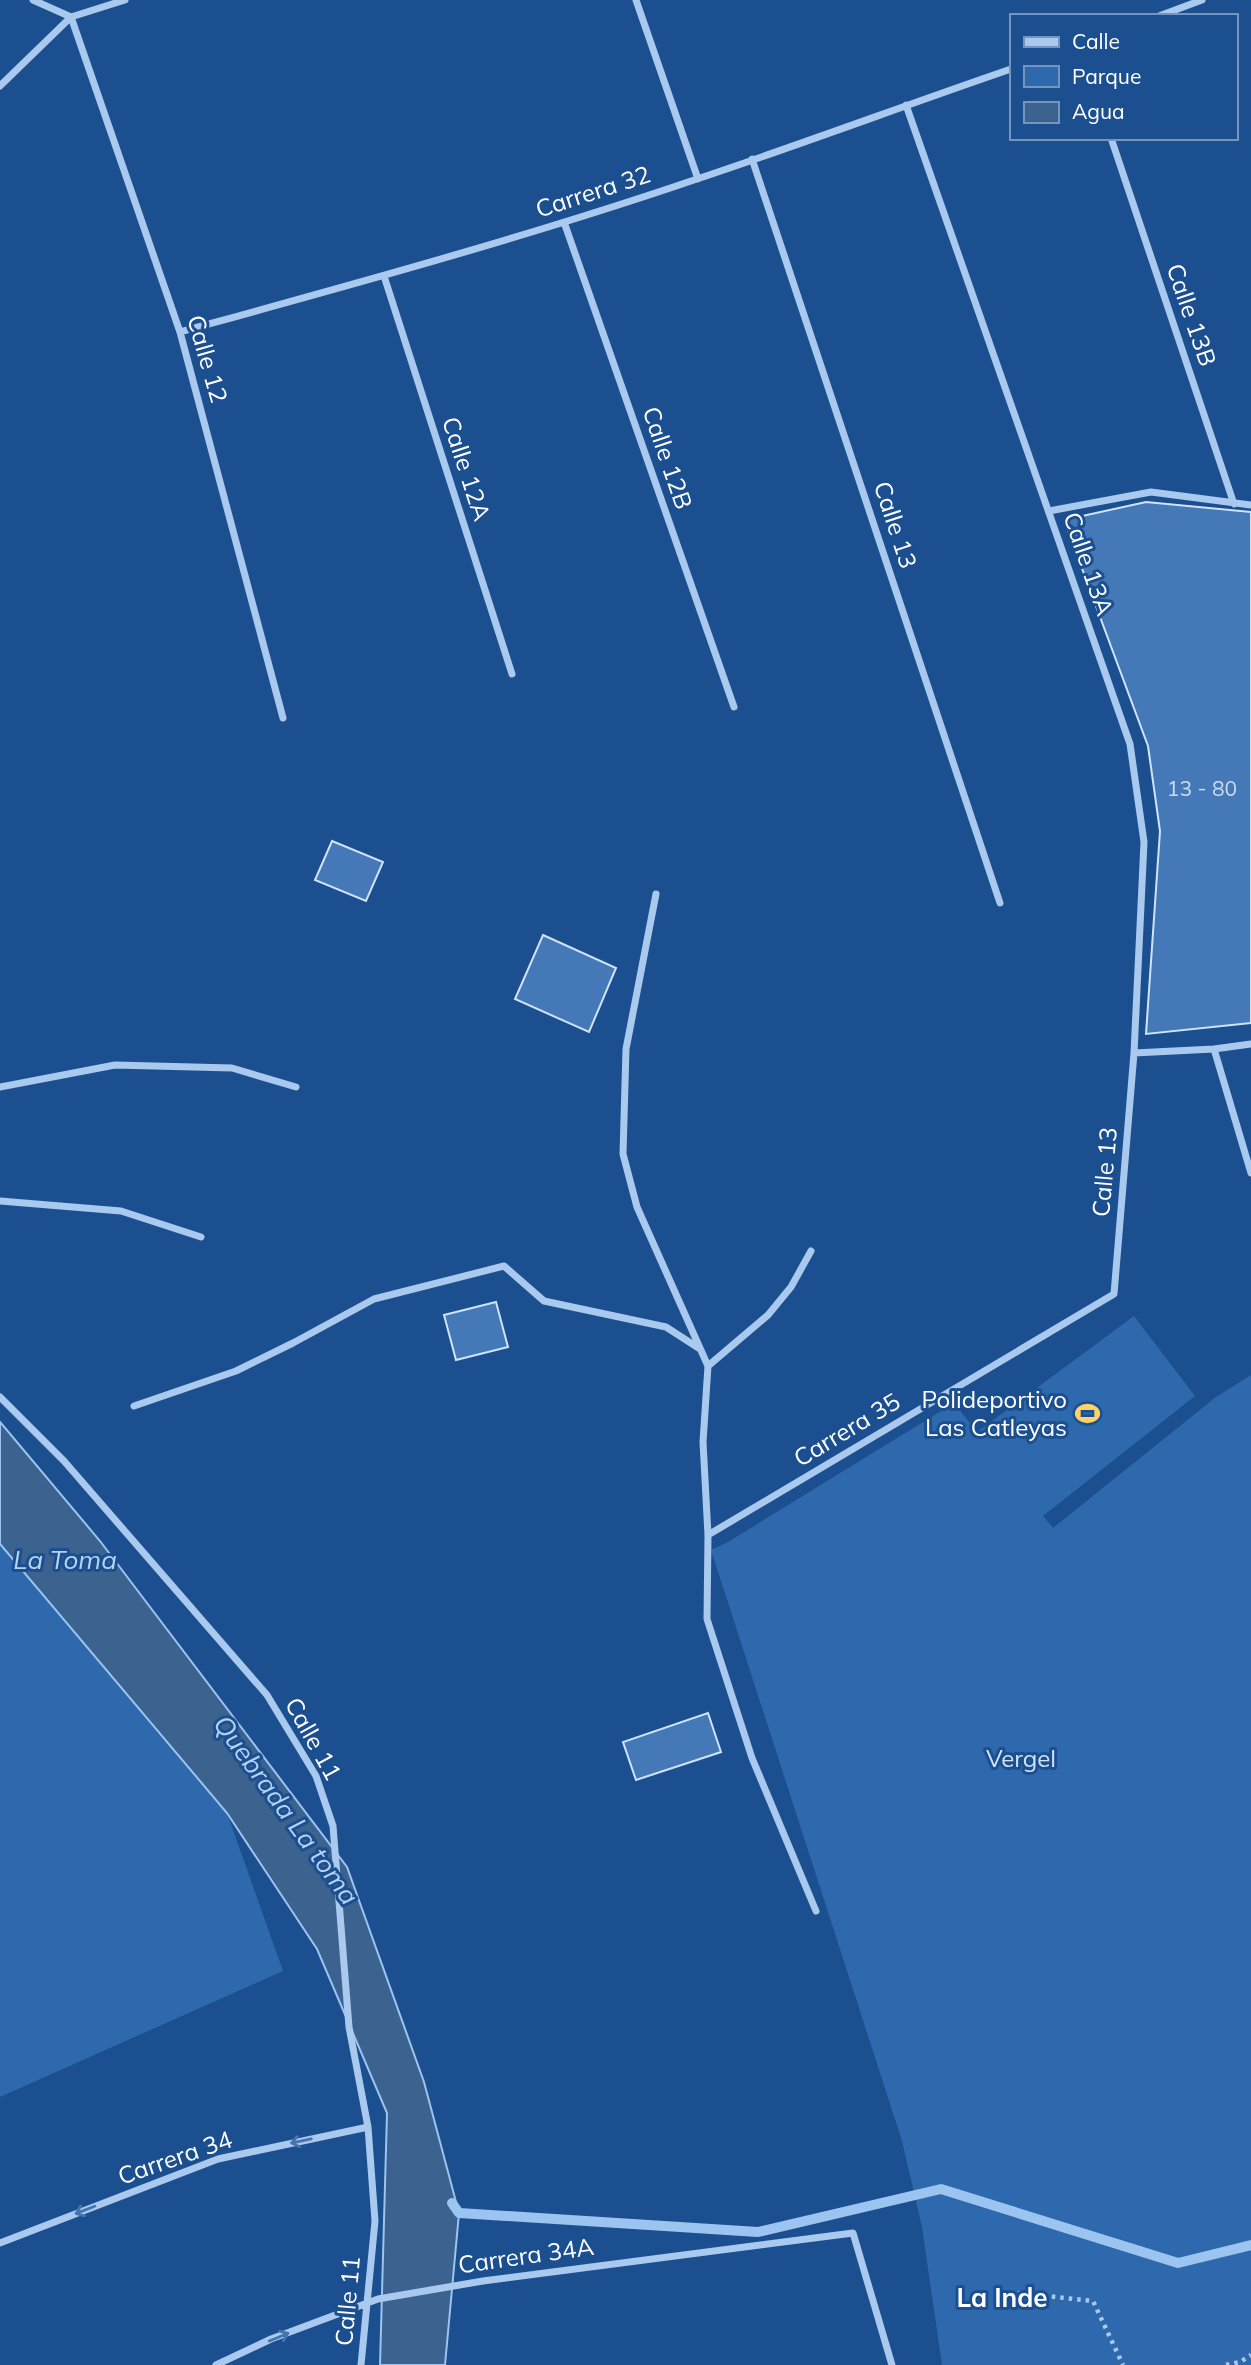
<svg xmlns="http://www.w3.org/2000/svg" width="1251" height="2365" font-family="Mulish,sans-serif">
<rect width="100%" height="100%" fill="#1b4f8f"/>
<!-- green -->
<path fill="#2e69ad" d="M 1134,1316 L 1195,1396 L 1043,1516 L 1053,1528 L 1216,1397 L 1251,1375 L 1251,2365 L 942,2365 L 922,2227 L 902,2141 L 711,1550 L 728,1542 L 954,1403 L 977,1432 Z
M 0,1544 L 227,1813 L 283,1971 L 0,2097 Z"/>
<!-- water -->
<path fill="#3c6290" stroke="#9cc4f0" stroke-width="2" d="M 0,1422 L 100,1541 L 347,1867 L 424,2082 L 459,2213 L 445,2365 L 380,2365 L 387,2113 L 317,1949 L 227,1813 L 0,1544 Z"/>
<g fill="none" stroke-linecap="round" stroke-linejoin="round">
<!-- stream -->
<path stroke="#9cc4f0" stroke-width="10" d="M 452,2203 L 459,2213 L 758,2232 L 941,2189 L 1178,2263 L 1251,2245"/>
</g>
<!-- building -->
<path fill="#4478b7" stroke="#cfe3fa" stroke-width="2" d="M 1146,502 L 1251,512 L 1251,1023 L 1146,1034 L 1160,831 L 1148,746 L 1064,520 Z
M 332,841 L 383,862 L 366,901 L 315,880 Z
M 543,935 L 616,968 L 589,1032 L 515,999 Z
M 496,1302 L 508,1347 L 456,1360 L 444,1315 Z
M 708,1713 L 721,1752 L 636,1780 L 623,1742 Z"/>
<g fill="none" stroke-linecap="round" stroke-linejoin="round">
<!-- path -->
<path stroke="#a9c9ee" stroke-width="4.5" stroke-dasharray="3.5 5" stroke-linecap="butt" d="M 1018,2293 L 1093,2301 L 1123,2365
M 1226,2365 L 1240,2362 L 1251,2355"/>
<!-- street -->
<path stroke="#a9c9ee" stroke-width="7" d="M 33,0 L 71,17 L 180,332 L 283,718
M 636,0 L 698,179
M 1159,16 L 1202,0
M 0,86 L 71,17 L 125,0
M 1111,138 L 1234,504
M 752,159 L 1000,903
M 564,222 L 734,707
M 384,276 L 512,674
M 180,332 C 354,284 527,237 697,179 C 802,144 906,105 1011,69
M 1049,511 L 1151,492 L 1251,505
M 656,894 L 626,1049 L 623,1154 L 637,1207 L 708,1366 L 703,1442 L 708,1535 L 707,1619 L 752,1758 L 816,1911
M 1214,1049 L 1251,1173
M 1134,1053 L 1214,1049 L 1251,1044
M 0,1087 L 115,1065 L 232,1068 L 296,1087
M 0,1201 L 121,1211 L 201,1237
M 708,1366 L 768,1315 L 791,1287 L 811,1251
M 0,1397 L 64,1461 L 267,1695 L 316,1776 L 333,1826 L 349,2027 L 368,2127 L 375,2221 L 361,2365
M 134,1406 L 236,1371 L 293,1343 L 374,1299 L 504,1266 L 544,1301 L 666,1327 L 700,1349
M 708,1535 L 1114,1294 L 1134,1053 L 1144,842 L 1130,744 L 906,105
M 0,2243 L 218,2159 L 368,2127
M 216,2365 L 271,2339 L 378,2299 L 483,2281 L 853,2233 L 892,2365"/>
</g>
<!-- one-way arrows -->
<defs><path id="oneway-shaft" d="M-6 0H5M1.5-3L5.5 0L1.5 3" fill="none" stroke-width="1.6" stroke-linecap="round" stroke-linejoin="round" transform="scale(1.75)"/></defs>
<g stroke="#4674ac">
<use href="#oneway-shaft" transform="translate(301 2141) rotate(168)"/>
<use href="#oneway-shaft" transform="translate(85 2210) rotate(159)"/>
<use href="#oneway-shaft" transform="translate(279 2337) rotate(-22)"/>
</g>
<!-- icons -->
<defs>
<symbol id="stadium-bare" viewBox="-9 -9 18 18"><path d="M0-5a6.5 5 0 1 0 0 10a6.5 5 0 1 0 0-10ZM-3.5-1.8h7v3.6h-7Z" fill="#ffd166" stroke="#1b4f8f" stroke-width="2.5" paint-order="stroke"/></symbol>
</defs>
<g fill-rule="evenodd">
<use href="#stadium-bare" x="1070" y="1396" width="35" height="35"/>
</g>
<g text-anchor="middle" stroke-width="6" stroke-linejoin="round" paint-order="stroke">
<!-- number labels -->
<g font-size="21" fill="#d0dded">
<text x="1202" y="796">13 - 80</text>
</g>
<!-- street labels -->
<g font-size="24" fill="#fff" stroke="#1b4f8f">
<text transform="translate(593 192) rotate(-18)" y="8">Carrera 32</text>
<text transform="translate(1191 315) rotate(71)" y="8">Calle 13B</text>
<text transform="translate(207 359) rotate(74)" y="8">Calle 12</text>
<text transform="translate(667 458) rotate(71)" y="8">Calle 12B</text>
<text transform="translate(466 469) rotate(72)" y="8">Calle 12A</text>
<text transform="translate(895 525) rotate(72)" y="8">Calle 13</text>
<text transform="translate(1088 564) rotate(71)" y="8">Calle 13A</text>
<text transform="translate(1105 1172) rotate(-85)" y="8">Calle 13</text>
<text transform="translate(847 1430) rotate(-31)" y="8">Carrera 35</text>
<text transform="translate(313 1739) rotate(61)" y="8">Calle 11</text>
<text transform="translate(175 2158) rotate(-19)" y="8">Carrera 34</text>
<text transform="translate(526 2256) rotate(-8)" y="8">Carrera 34A</text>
<text transform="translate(348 2301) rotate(-85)" y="8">Calle 11</text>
</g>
<!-- poi labels -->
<g font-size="24" fill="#fff" stroke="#1b4f8f" text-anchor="end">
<text x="1067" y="1408">Polideportivo<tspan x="1067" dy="28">Las Catleyas</tspan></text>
</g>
<!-- park labels -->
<g font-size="24" fill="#cfe3fa" stroke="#1b4f8f">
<text x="1021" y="1767">Vergel</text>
</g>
<!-- water labels -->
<g font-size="26" font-style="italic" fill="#b5d3f5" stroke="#1b4f8f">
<text x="65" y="1569">La Toma</text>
<text transform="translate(286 1810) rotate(54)" y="9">Quebrada La toma</text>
</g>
<!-- neighbourhood labels -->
<g font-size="26" font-weight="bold" fill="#fff" stroke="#1b4f8f">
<text x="1002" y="2307">La Inde</text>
</g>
</g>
<!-- legend -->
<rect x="1010" y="14" width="228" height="126" fill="#1b4f8f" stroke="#7695bc" stroke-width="2"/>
<rect x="1024" y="37" width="35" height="10" fill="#a9c9ee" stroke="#7695bc" stroke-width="2"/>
<text x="1072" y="49" font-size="21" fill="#ffffff">Calle</text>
<rect x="1024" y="66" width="35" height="21" fill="#2e69ad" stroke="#7695bc" stroke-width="2"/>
<text x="1072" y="84" font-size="21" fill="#ffffff">Parque</text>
<rect x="1024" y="102" width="35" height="21" fill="#3c6290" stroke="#7695bc" stroke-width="2"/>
<text x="1072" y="119" font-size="21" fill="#ffffff">Agua</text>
</svg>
